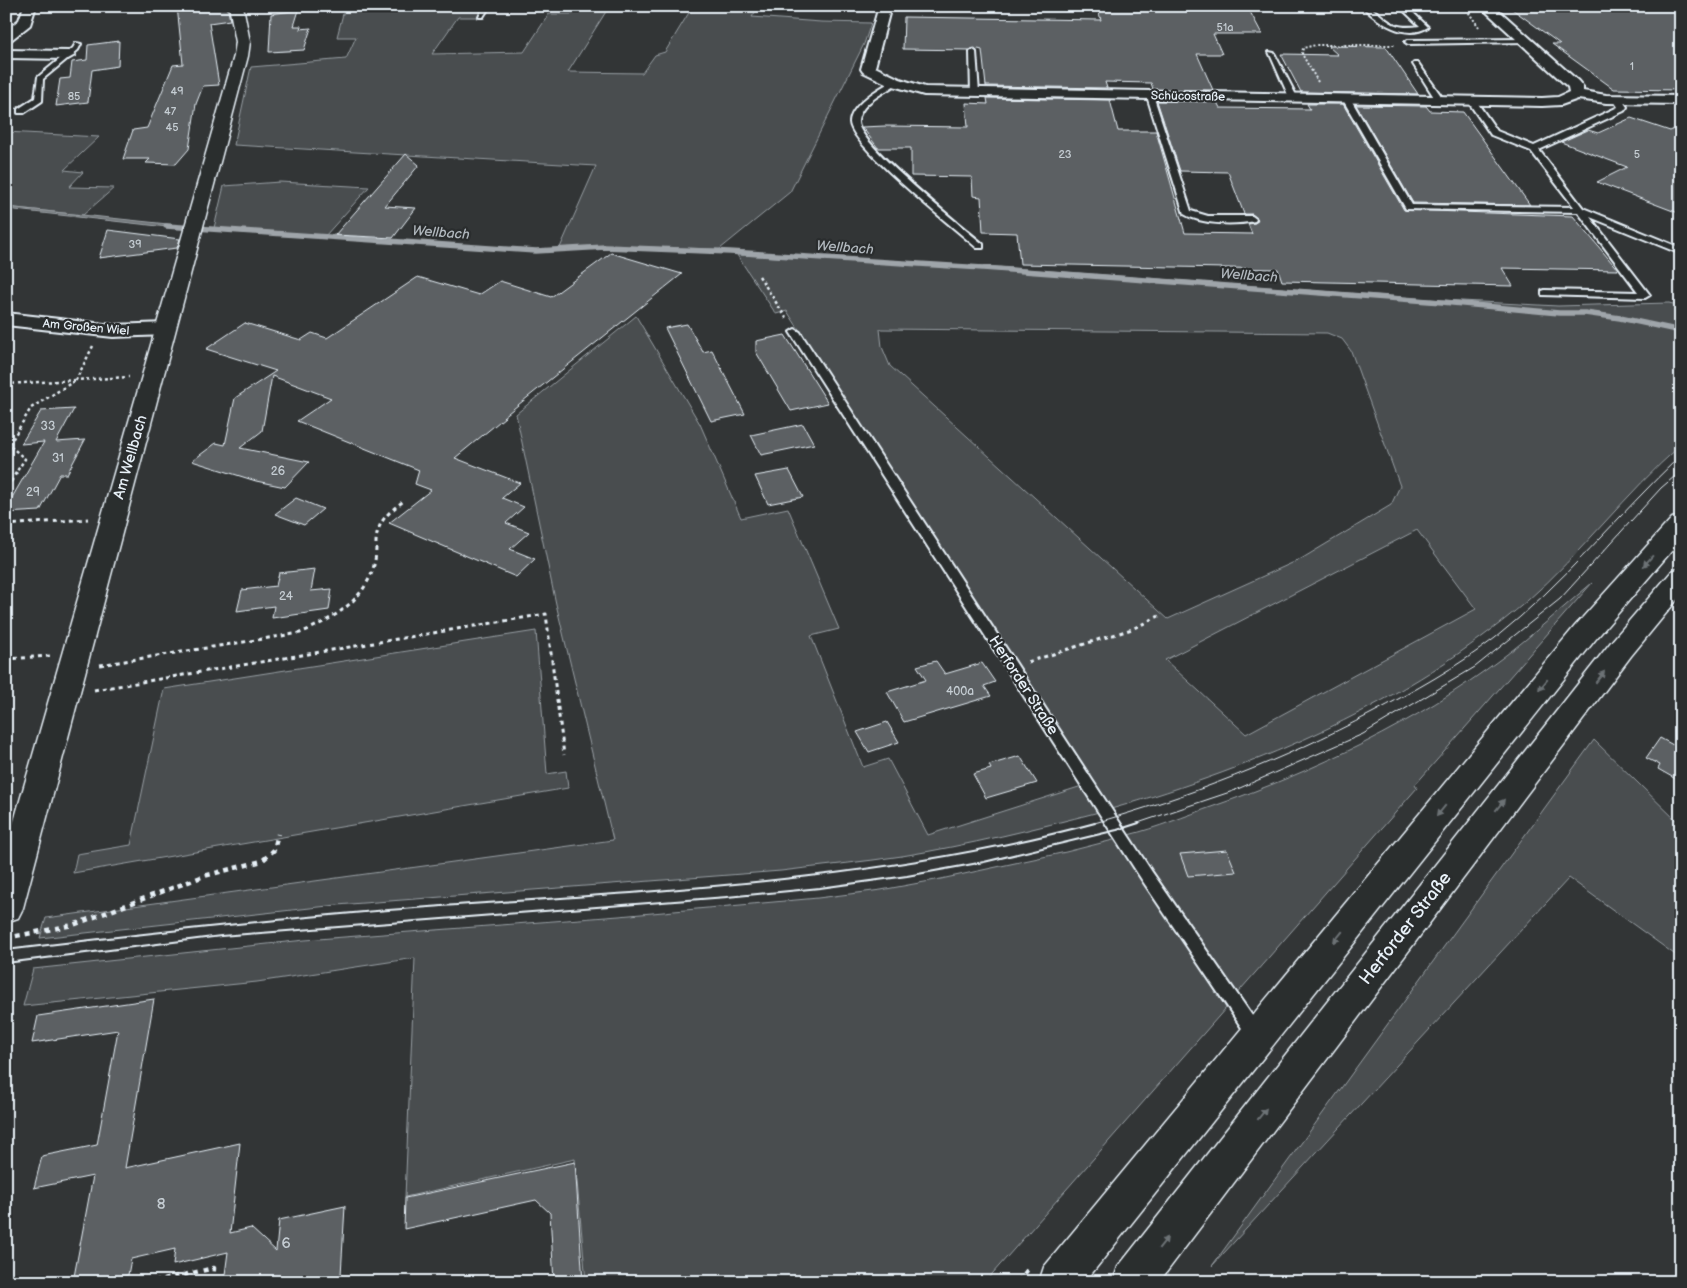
<svg xmlns="http://www.w3.org/2000/svg" width="1687" height="1288" font-family="'Balsamiq Sans',sans-serif">
<rect width="100%" height="100%" fill="#323536"/>
<filter id="ink" filterUnits="userSpaceOnUse"><feTurbulence type="fractalNoise" baseFrequency=".02" numOctaves="2"/><feDisplacementMap in="SourceGraphic" scale="10" xChannelSelector="R" yChannelSelector="G"/><feConvolveMatrix kernelMatrix="1 2 1 2 8 2 1 2 1" color-interpolation-filters="sRGB"/></filter>
<g filter="url(#ink)">
<!-- green -->
<path fill="#494d4f" stroke="#989fa4" fill-rule="evenodd" d="M 345,6 L 484,6 L 478,17 L 458,17 L 432,54 L 524,52 L 549,14 L 573,14 L 576,6 L 682,8 L 607,10 L 568,72 L 642,73 L 655,55 L 665,52 L 693,6 L 759,6 L 752,17 L 821,22 L 871,23 L 864,44 L 790,192 L 720,249 L 606,246 L 559,250 L 596,166 L 234,145 L 251,67 L 346,59 L 356,37 L 337,37 Z
M 6,132 L 99,137 L 64,170 L 83,172 L 69,187 L 114,188 L 83,215 L 6,207 Z
M 280,182 L 369,187 L 325,236 L 214,228 L 224,186 Z
M 737,255 L 983,266 L 1442,300 L 1558,306 L 1669,303 L 1681,306 L 1681,445 C 1626,493 1582,553 1527,601 C 1408,703 1260,766 1111,809 L 787,311 L 776,314 ZM 880,329 L 1327,333 L 1342,339 L 1351,351 L 1400,486 L 1391,505 L 1301,559 L 1168,619 L 890,366 L 882,347 ZM 1417,530 L 1476,609 L 1246,734 L 1165,660 Z
M 636,316 L 700,424 L 741,518 L 788,508 L 839,629 L 811,636 L 863,767 L 888,759 L 928,835 L 1082,786 L 1099,812 C 1034,829 969,845 902,856 C 862,862 821,866 781,871 L 337,905 L 40,938 L 46,918 L 613,840 L 556,604 L 516,414 Z
M 1592,583 L 1415,785 L 1417,788 L 1234,997 L 1128,835 C 1157,828 1185,816 1214,806 C 1315,771 1416,723 1502,658 C 1533,635 1562,608 1592,583 Z
M 536,631 L 547,774 L 566,771 L 568,788 L 73,873 L 77,854 L 131,845 L 164,689 Z
M 1594,740 L 1681,825 L 1681,959 L 1569,878 L 1212,1266 Z
M 1117,839 L 1226,1008 L 985,1282 L 586,1282 L 575,1159 L 405,1197 L 415,958 L 257,982 L 23,1006 L 33,969 L 305,940 L 619,916 L 818,898 L 881,890 L 941,879 L 1066,852 Z"/>
<!-- water -->
<path fill="#6e7376" stroke="#9fa5aa" d="M 6,207 L 177,225 L 176,228 L 6,209 Z"/>
<g fill="none" stroke-linecap="round" stroke-linejoin="round">
<!-- stream -->
<path stroke="#9fa5aa" stroke-width="5.5" d="M 166,226 L 536,251 L 605,247 L 730,252 L 983,268 L 1442,302 L 1559,313 L 1585,313 L 1620,318 L 1681,331"/>
</g>
<!-- building -->
<path fill="#5c6063" stroke="#e8f1f8" d="M 177,6 L 227,6 L 230,20 L 209,23 L 219,85 L 203,86 L 196,104 L 189,149 L 176,164 L 146,163 L 150,159 L 123,159 L 133,130 L 147,128 L 173,65 L 183,64 Z
M 1097,6 L 1199,9 L 1198,6 L 1247,6 L 1262,34 L 1213,34 L 1222,54 L 1197,54 L 1213,90 L 1153,89 L 1151,83 L 1105,82 L 1107,88 L 986,86 L 982,50 L 974,48 L 970,50 L 903,49 L 904,17 L 1101,20 Z
M 1508,6 L 1681,6 L 1681,90 L 1614,89 L 1552,44 L 1560,44 Z
M 299,10 L 294,26 L 301,26 L 300,29 L 311,28 L 304,50 L 269,52 L 271,14 Z
M 119,41 L 118,66 L 92,70 L 88,102 L 56,106 L 60,79 L 70,78 L 72,62 L 87,60 L 88,45 Z
M 1328,46 L 1386,47 L 1418,94 L 1301,92 L 1281,54 L 1338,55 Z
M 987,98 L 1110,100 L 1118,131 L 1156,131 L 1185,233 L 1252,234 L 1248,224 L 1255,223 L 1258,219 L 1252,214 L 1244,214 L 1228,172 L 1180,171 L 1157,101 L 1217,102 L 1220,108 L 1310,109 L 1307,104 L 1343,104 L 1404,210 L 1573,216 L 1618,270 L 1502,268 L 1513,286 L 1282,281 L 1278,269 L 1020,264 L 1017,233 L 983,232 L 981,197 L 973,196 L 972,177 L 911,176 L 911,148 L 878,148 L 862,127 L 885,126 L 968,127 L 966,103 L 988,104 Z
M 1356,105 L 1426,106 L 1430,111 L 1463,112 L 1530,205 L 1413,203 Z
M 1631,118 L 1670,131 L 1681,126 L 1681,214 L 1597,182 L 1627,167 L 1561,142 L 1588,130 L 1598,133 Z
M 406,154 L 419,165 L 385,206 L 416,208 L 393,238 L 335,235 Z
M 108,230 L 180,239 L 177,248 L 99,258 Z
M 611,253 L 682,274 L 503,417 L 505,417 L 455,458 L 520,483 L 502,498 L 524,507 L 506,523 L 529,532 L 510,549 L 535,559 L 516,577 L 389,523 L 431,490 L 415,484 L 419,470 L 297,421 L 331,398 L 272,376 L 262,431 L 240,448 L 309,462 L 285,487 L 256,481 L 192,461 L 216,443 L 225,445 L 235,398 L 276,371 L 206,349 L 245,323 L 301,340 L 312,333 L 327,338 L 418,277 L 479,295 L 500,281 L 551,297 Z
M 687,324 L 703,352 L 712,350 L 745,414 L 711,421 L 665,328 Z
M 785,335 L 828,403 L 791,411 L 756,352 L 756,341 Z
M 74,409 L 56,442 L 85,440 L 67,474 L 60,474 L 40,511 L 6,513 L 6,508 L 44,442 L 21,444 L 41,411 Z
M 803,424 L 814,444 L 761,455 L 751,435 Z
M 789,470 L 803,497 L 768,504 L 755,476 Z
M 296,498 L 323,509 L 304,525 L 275,514 Z
M 315,569 L 311,591 L 332,589 L 329,610 L 272,618 L 274,606 L 237,611 L 242,590 L 276,586 L 279,573 Z
M 936,661 L 945,674 L 982,663 L 995,682 L 984,686 L 991,696 L 904,722 L 887,692 L 926,680 L 917,666 Z
M 887,722 L 899,742 L 869,752 L 857,732 Z
M 1681,733 L 1681,782 L 1658,769 L 1660,765 L 1646,758 L 1660,738 L 1673,745 Z
M 1020,756 L 1037,783 L 986,798 L 973,774 L 991,769 L 989,765 Z
M 1227,850 L 1236,872 L 1188,876 L 1180,854 Z
M 154,999 L 125,1168 L 240,1143 L 230,1233 L 251,1228 L 276,1251 L 279,1220 L 345,1206 L 341,1275 L 312,1282 L 224,1282 L 228,1252 L 173,1265 L 175,1249 L 131,1259 L 128,1275 L 100,1282 L 73,1282 L 93,1176 L 34,1188 L 42,1156 L 97,1145 L 118,1030 L 32,1043 L 38,1016 Z
M 575,1162 L 583,1282 L 554,1282 L 550,1213 L 536,1200 L 404,1229 L 405,1198 Z"/>
<g fill="none" stroke-linecap="round" stroke-linejoin="round">
<defs>
<path id="lane" d="M 484,6 L 490,6 L 483,17 L 479,17 Z
M 687,6 L 693,6 L 689,10 L 686,8 Z
M 1362,6 C 1376,6 1383,21 1396,25 C 1403,28 1412,27 1420,26 L 1399,6 L 1406,6 L 1428,27 C 1405,41 1378,22 1362,6 Z
M 1525,39 L 1527,40 L 1527,42 L 1408,44 L 1405,42 L 1408,40 Z
M 76,43 L 81,44 L 78,50 L 43,79 L 42,101 L 24,113 L 18,113 L 18,109 L 35,98 L 38,77 L 73,48 Z
M 973,50 L 976,52 L 979,93 L 975,95 L 971,93 L 970,52 Z
M 1269,52 L 1274,53 L 1297,97 L 1296,99 L 1289,97 Z
M 1414,63 L 1418,63 L 1444,100 L 1443,102 L 1437,102 L 1413,64 Z
M 893,81 L 899,82 C 886,93 861,101 858,121 C 855,142 963,227 983,244 L 983,248 L 977,248 C 956,229 849,145 850,122 C 851,105 879,88 893,81 Z
M 1146,93 L 1153,95 L 1191,211 L 1208,216 L 1252,216 L 1256,219 L 1255,221 C 1235,225 1202,225 1184,214 Z
M 1343,96 L 1350,98 L 1412,205 L 1574,207 L 1531,151 L 1491,135 L 1467,100 L 1474,98 L 1497,131 L 1534,146 L 1618,107 L 1613,99 L 1620,97 L 1627,107 L 1624,111 L 1539,150 L 1583,208 L 1681,248 L 1681,254 L 1590,217 L 1650,295 L 1645,298 L 1542,295 L 1542,291 L 1545,290 L 1638,292 L 1578,212 L 1406,209 L 1342,98 Z
M 795,329 L 800,332 L 1152,872 L 1262,1030 L 1264,1035 L 1262,1040 L 1256,1043 L 1250,1040 L 1142,880 L 790,332 Z"/>
<path id="street" d="M 24,6 L 36,6 L 30,25 L 11,40 L 6,41 L 6,30 L 19,20 Z
M 879,6 L 891,6 L 875,67 L 900,79 L 925,87 L 1542,98 L 1558,97 L 1569,92 L 1568,87 L 1480,6 L 1494,6 L 1578,81 L 1583,87 L 1583,91 L 1606,95 L 1681,96 L 1681,104 L 1606,103 L 1578,99 L 1561,105 L 1542,106 L 924,95 L 890,85 L 863,72 L 861,69 Z
M 6,50 L 68,51 L 75,55 L 68,59 L 6,58 Z
M 6,313 L 113,325 L 166,323 L 173,325 L 175,329 L 173,333 L 166,335 L 113,337 L 6,325 Z"/>
<path id="secondary" d="M 229,6 L 243,6 L 250,42 L 248,56 L 23,908 L 18,918 L 6,922 L 6,849 L 234,56 L 236,42 Z"/>
<path id="primary" d="M 1681,516 L 1681,540 L 1595,640 L 1085,1282 L 1039,1282 L 1044,1267 L 1575,626 L 1672,518 Z
M 1681,568 L 1681,595 L 1631,656 L 1159,1282 L 1113,1282 L 1118,1267 L 1611,642 L 1672,571 Z"/>
</defs>
<!-- lane casing -->
<use href="#lane" stroke="#e8f1f8" stroke-width="4"/>
<!-- street casing -->
<use href="#street" stroke="#e8f1f8" stroke-width="4"/>
<!-- secondary casing -->
<use href="#secondary" stroke="#e8f1f8" stroke-width="3"/>
<!-- primary casing -->
<use href="#primary" stroke="#e8f1f8" stroke-width="3"/>
<!-- path-far3 -->
<path stroke="#e8f1f8" stroke-width="2" stroke-dasharray="2 2" stroke-linecap="butt" d="M 1464,6 L 1479,27
M 1318,82 L 1302,54 L 1303,48 L 1316,45 L 1395,45"/>
<!-- path-far2 -->
<path stroke="#e8f1f8" stroke-width="2.5" stroke-dasharray="3 3" stroke-linecap="butt" d="M 759,276 L 788,321
M 93,346 L 76,380 L 129,377
M 6,384 L 76,380 L 31,408 L 9,445 L 25,459 L 17,471"/>
<!-- path-far1 -->
<path stroke="#e8f1f8" stroke-width="3" stroke-dasharray="4 4" stroke-linecap="butt" d="M 6,489 L 18,470
M 6,525 L 88,519
M 6,659 L 50,656
M 1028,662 L 1132,629 L 1159,616
M 100,665 L 300,633 C 331,620 365,601 374,565 C 376,558 376,550 376,542 C 377,521 389,512 405,500
M 94,690 L 546,614 L 564,755"/>
<!-- path -->
<path stroke="#e8f1f8" stroke-width="4.5" stroke-dasharray="5 5" stroke-linecap="butt" d="M 6,938 L 73,925 L 204,876 L 262,861 L 274,850 L 278,834
M 154,1282 L 214,1268 L 213,1282
M 1018,1282 L 1029,1268"/>
<!-- lane -->
<use href="#lane" fill="#2a2d2e" fill-rule="evenodd"/>
<!-- street -->
<use href="#street" fill="#2a2d2e" fill-rule="evenodd"/>
<!-- secondary -->
<use href="#secondary" fill="#2a2d2e" fill-rule="evenodd"/>
<!-- primary -->
<use href="#primary" fill="#2a2d2e" fill-rule="evenodd"/>
<!-- tram-far1 -->
<path stroke="#e8f1f8" stroke-width="1" d="M 1091,824 C 1188,797 1283,760 1372,713 C 1414,691 1457,667 1495,638 C 1563,584 1618,515 1681,455
M 1135,824 L 1233,791 L 1363,734 L 1475,667 L 1560,599 L 1661,488 L 1681,471"/>
<!-- tram -->
<path stroke="#e8f1f8" stroke-width="2" d="M 6,950 C 147,933 287,917 429,907 C 653,891 878,882 1095,823
M 6,963 L 221,936 L 727,897 L 820,888 L 907,876 L 984,862 L 1117,830 L 1139,823"/>
</g>
<!-- one-way arrows -->
<defs><path id="oneway-solid" d="M-6-.8H1V-3.2L6.5 0L1 3.2V.8H-6Z" transform="scale(1.25)"/></defs>
<g fill="#6c7275">
<use href="#oneway-solid" transform="translate(1648 561) rotate(131)"/>
<use href="#oneway-solid" transform="translate(1600 677) rotate(-52)"/>
<use href="#oneway-solid" transform="translate(1543 685) rotate(129)"/>
<use href="#oneway-solid" transform="translate(1500 805) rotate(-52)"/>
<use href="#oneway-solid" transform="translate(1441 811) rotate(129)"/>
<use href="#oneway-solid" transform="translate(1338 937) rotate(129)"/>
<use href="#oneway-solid" transform="translate(1262 1114) rotate(-52)"/>
<use href="#oneway-solid" transform="translate(1163 1243) rotate(-52)"/>
</g>
</g>
<g text-anchor="middle" stroke-width="4.5" stroke-linejoin="round" paint-order="stroke">
<!-- far-number labels -->
<g font-size="11" fill="#c5cdd3">
<text x="1225" y="31">51a</text>
<text x="1632" y="70">1</text>
<text x="177" y="95">49</text>
<text x="74" y="100">85</text>
<text x="170" y="115">47</text>
<text x="172" y="131">45</text>
<text x="1065" y="158">23</text>
<text x="1637" y="158">5</text>
<text x="135" y="248">39</text>
</g>
<!-- far-street labels -->
<g font-size="12" fill="#e8f1f8" stroke="#2a2d2e">
<text transform="translate(1188 96) rotate(1)" y="4">Schücostraße</text>
<text transform="translate(86 327) rotate(5)" y="4">Am Großen Wiel</text>
</g>
<!-- number labels -->
<g font-size="12" fill="#c5cdd3">
<text x="48" y="430">33</text>
<text x="58" y="462">31</text>
<text x="278" y="475">26</text>
<text x="33" y="496">29</text>
<text x="286" y="600">24</text>
<text x="960" y="695">400a</text>
</g>
<!-- far-water labels -->
<g font-size="14" font-style="italic" fill="#b1b8be" stroke="#2a2d2e">
<text transform="translate(441 232) rotate(4)" y="5">Wellbach</text>
<text transform="translate(845 247) rotate(4)" y="5">Wellbach</text>
<text transform="translate(1249 275) rotate(4)" y="5">Wellbach</text>
</g>
<!-- street labels -->
<g font-size="15" fill="#e8f1f8" stroke="#2a2d2e">
<text transform="translate(130 457) rotate(-74)" y="5">Am Wellbach</text>
<text transform="translate(1024 685) rotate(57)" y="5">Herforder Straße</text>
</g>
<!-- near-number labels -->
<g font-size="15" fill="#c5cdd3">
<text x="161" y="1209">8</text>
<text x="286" y="1248">6</text>
</g>
<!-- near-street labels -->
<g font-size="18" fill="#e8f1f8" stroke="#2a2d2e">
<text transform="translate(1405 928) rotate(-52)" y="6">Herforder Straße</text>
</g>
</g>
<!-- margin -->
<rect width="1687" height="1288" fill="none" stroke="#2a2d2e" stroke-width="25"/>
<rect x="12" y="12" width="1662" height="1263" fill="none" stroke="#e8f1f8" stroke-width="2" filter="url(#ink)"/>
</svg>
